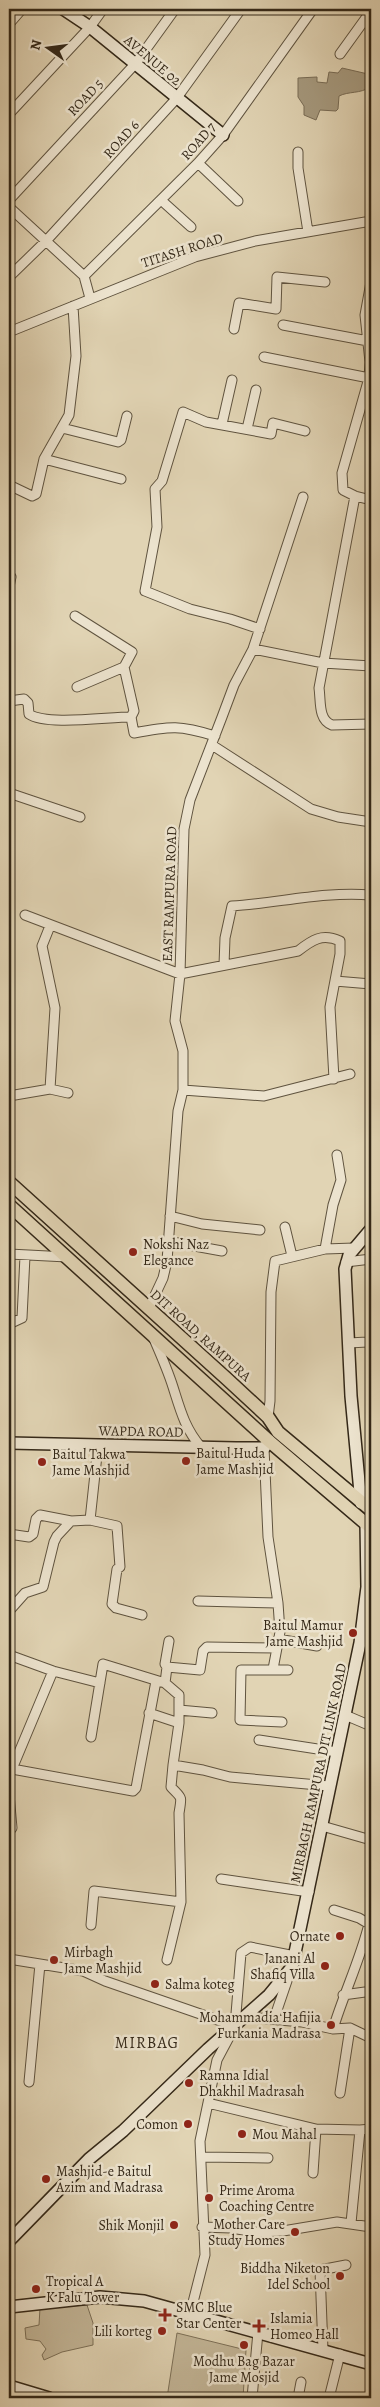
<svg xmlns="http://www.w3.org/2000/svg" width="380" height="2407" font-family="Alegreya,serif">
<rect width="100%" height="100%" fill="#e1d4b4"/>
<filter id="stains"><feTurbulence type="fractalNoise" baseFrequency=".004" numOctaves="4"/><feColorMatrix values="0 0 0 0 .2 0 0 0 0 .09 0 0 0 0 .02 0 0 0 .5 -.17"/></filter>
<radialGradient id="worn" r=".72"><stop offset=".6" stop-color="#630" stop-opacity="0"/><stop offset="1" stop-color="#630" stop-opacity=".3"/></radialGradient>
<!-- green -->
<path fill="#c4b799" stroke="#7c7058" d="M 87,2305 L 93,2323 L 93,2345 L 62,2352 L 44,2360 L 42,2355 L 46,2349 L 40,2341 L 26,2339 L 25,2328 L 39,2325 L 40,2308 Z
M 177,2333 L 246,2350 L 243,2398 L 167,2398 Z"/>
<!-- water -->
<path fill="#a69a7f" stroke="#786c56" d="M 342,68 L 368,74 L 371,76 L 370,87 C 360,94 349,91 339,96 L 338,109 L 336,111 L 320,110 L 316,120 L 304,115 L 304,106 L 298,97 L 298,78 L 317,77 L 317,82 L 327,83 L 329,72 L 338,73 Z"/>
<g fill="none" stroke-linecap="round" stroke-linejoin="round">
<defs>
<path id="street" d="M 9,24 L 22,9
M 340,54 L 371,11
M 9,114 L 90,27 L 103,9
M 298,152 L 298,168 L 308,232
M 198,163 L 238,201
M 9,200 L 136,63 L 175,9
M 161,200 L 191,227
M 9,207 L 84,276
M 84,276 L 198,163 L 223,135 L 313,9
M 84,276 L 90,298
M 9,277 L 46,241 L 176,99 L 241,9
M 371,282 L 365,315 L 370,362 L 369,378 L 342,473 L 343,490 L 355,496 L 371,500
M 283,325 L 368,341
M 234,329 L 239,303 L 276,309 L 277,277 L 325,282
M 9,332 L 195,257 L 255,241 L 371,221
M 264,357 L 369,378
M 222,424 L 232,380
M 62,428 L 118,442 L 121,440 L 127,416
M 247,429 L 256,390
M 44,459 L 121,479
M 9,485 L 32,496 L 36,494 L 44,459 L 69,415 L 76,356 L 73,306
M 355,496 L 319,688 C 321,701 318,720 332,725 L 371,724
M 9,576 L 11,577 L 9,587
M 75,616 L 132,652 L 124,667 L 77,687
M 260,629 L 230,619 L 190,609 L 145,591 L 157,527 L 155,489 L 162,481 L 183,412 L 206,422 L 271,434 L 273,423 L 305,431
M 253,649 L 323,663 L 371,666
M 124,667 L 134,711 L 131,717 L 134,733 C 171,726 180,725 215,736
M 9,701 L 24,699 L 28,703 L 29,714 C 46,726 107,717 131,717
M 212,745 L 311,809 L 338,817 L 371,822
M 9,793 L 80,817
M 25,915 L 180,974 L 298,951 C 312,940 322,933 340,941 L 340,954 L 330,1007 L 334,1079
M 50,926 L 42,946 L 55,1008 L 50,1089 L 68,1093
M 224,965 L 225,938 L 232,906 C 279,903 324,891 371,895
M 335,981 L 371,984
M 183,1090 L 264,1096 L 350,1074
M 9,1096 L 50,1089
M 170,1216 L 202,1224 L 260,1230
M 285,1227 L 292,1256
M 167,1241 L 222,1251
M 325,1249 L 333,1205 L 341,1180 L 337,1155
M 9,1254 L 67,1257
M 346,1262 L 371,1259
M 149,1308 L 163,1278 L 167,1261 L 178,1111 L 183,1090 L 183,1051 L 175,1021 L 180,974 L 184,829 L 190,800 L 222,717 L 234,685 L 253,649 L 303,497
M 9,1324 L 22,1318 L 25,1256
M 154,1339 C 161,1355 168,1371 173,1387 C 180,1409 185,1429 201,1447
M 349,1343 L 367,1342 L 371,1340
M 268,1417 L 270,1401 L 271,1292 L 275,1261 L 325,1249 L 354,1248
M 264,1448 L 268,1537 L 278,1603 L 280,1632 L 273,1669
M 90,1520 L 117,1526 L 120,1567 L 117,1569 L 112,1604 L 116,1608 L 142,1615
M 9,1534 L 29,1537 L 33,1534 L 36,1519 L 40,1515 L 71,1521
M 198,1601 L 278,1603
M 9,1611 L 25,1593 L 43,1587 L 54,1542 L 57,1536 L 71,1521 L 90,1520 L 98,1446
M 278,1639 L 317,1646
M 9,1655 L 53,1671 L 100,1683
M 167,1667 L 165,1664 L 169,1641
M 53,1671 L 12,1769 L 133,1791 L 136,1788 L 156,1681
M 165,1683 L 179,1695 L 179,1723
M 179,1710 L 212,1713
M 149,1713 L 179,1723 L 173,1765 L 203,1770 L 230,1777 L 329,1786
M 345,1715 L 371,1726
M 282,1722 L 240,1720 L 241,1670 L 288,1670
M 91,1737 L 103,1664 L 165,1683 L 167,1667 L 200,1670 L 203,1651 L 207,1647 L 277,1648
M 259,1740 L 337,1752
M 173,1765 L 171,1787 C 182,1799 182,1795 179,1813 L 181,1902
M 9,1794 L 12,1828 L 9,1831
M 322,1826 L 371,1840
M 221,1879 L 309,1892
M 91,1925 L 94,1891 L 181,1902 L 167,1960
M 9,1959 L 83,1971 L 105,1981 L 235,2026
M 343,1995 L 365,1992
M 247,2017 L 302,2022 L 333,2029 L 350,2028 L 371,2038
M 274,2019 L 290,1972
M 333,2029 C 344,1993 360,1960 369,1924 L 359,1918 L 334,1910
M 29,2082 L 40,1964
M 340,2093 L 350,2028
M 208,2103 L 316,2129 L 360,2130 L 351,2223
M 360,2130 L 371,2129
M 203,2157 L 268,2158
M 313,2173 L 316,2129
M 202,2227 L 231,2228 L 256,2232 L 283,2231 L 337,2222 L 371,2227
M 190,2314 L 205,2255 L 200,2141 L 217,2060 L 235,2026 L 241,1953 L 250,1947 L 295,1956
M 323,2350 L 320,2270 L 346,2265
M 252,2398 L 258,2332
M 298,2398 L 301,2382
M 329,2398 L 340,2354"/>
<path id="secondary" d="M 63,9 L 90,27 L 223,135
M 9,1443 L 236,1448 L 264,1448 L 269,1441
M 361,1503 L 351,1396 L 345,1269 L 349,1255 L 371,1229
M 9,2241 L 89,2159 L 123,2131 L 208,2049 L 269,1995 L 292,1967 L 360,1643 L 367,1587 L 366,1523
M 9,2307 L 100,2297 L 144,2301 L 371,2364
M 9,2386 L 49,2398"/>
<path id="primary" d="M 9,1182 L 227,1379 L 268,1417 L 278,1432 L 371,1510
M 9,1205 L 269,1441 L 371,1528"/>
</defs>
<!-- street casing -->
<use href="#street" stroke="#5f533f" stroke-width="11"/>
<!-- secondary casing -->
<use href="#secondary" stroke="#342818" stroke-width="14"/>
<!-- primary casing -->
<use href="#primary" stroke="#342818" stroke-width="15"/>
<!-- street -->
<use href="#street" stroke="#ece3ce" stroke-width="9"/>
<!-- secondary -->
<use href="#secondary" stroke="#ece3ce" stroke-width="11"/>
<!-- primary -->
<use href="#primary" stroke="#e1d4b4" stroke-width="12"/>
</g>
<!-- markers -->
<g fill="#8f2418" stroke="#ece3ce" stroke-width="2">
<circle cx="133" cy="1252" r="5"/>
<circle cx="186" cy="1461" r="5"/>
<circle cx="42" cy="1462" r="5"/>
<circle cx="353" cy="1633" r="5"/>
<circle cx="340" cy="1936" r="5"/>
<circle cx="54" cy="1960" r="5"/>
<circle cx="325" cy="1966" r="5"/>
<circle cx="155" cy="1984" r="5"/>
<circle cx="331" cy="2025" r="5"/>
<circle cx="189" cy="2083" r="5"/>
<circle cx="188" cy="2124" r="5"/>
<circle cx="242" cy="2134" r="5"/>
<circle cx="46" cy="2179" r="5"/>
<circle cx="209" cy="2198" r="5"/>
<circle cx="174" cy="2225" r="5"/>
<circle cx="295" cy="2232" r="5"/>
<circle cx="340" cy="2276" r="5"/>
<circle cx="36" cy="2289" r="5"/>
<path d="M162.5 2307.5h5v5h5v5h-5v5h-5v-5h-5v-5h5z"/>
<path d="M256.5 2318.5h5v5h5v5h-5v5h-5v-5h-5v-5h5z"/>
<circle cx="162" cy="2331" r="5"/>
<circle cx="244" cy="2345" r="5"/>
</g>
<g text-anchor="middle" stroke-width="5" stroke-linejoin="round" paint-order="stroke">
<!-- street labels -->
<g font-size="14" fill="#342818" stroke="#ece3ce">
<text transform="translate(153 60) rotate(40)" y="5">AVENUE 02</text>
<text transform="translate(85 97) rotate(-47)" y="5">ROAD 5</text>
<text transform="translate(121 139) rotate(-48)" y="5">ROAD 6</text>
<text transform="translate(198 141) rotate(-49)" y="5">ROAD 7</text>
<text transform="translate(182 250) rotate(-18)" y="5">TITASH ROAD</text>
<text transform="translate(169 894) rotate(-88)" y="5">EAST RAMPURA ROAD</text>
<text transform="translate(201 1335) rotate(42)" y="5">DIT ROAD, RAMPURA</text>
<text transform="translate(141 1431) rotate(1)" y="5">WAPDA ROAD</text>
<text transform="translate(318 1773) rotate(-78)" y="5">MIRBAGH RAMPURA DIT LINK ROAD</text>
</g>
<!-- poi labels -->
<g font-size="14" fill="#342818" stroke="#ece3ce" text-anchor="start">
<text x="143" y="1249">Nokshi Naz<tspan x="143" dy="16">Elegance</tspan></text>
<text x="196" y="1458">Baitul Huda<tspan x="196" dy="16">Jame Mashjid</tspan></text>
<text x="52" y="1459">Baitul Takwa<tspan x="52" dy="16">Jame Mashjid</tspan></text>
<text x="343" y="1630" text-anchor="end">Baitul Mamur<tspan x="343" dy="16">Jame Mashjid</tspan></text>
<text x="330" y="1941" text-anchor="end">Ornate</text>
<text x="64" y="1957">Mirbagh<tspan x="64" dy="16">Jame Mashjid</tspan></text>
<text x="315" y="1963" text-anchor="end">Janani Al<tspan x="315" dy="16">Shafiq Villa</tspan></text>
<text x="165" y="1989">Salma koteg</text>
<text x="321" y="2022" text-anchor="end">Mohammadia Hafijia<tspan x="321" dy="16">Furkania Madrasa</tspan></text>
<text x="199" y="2080">Ramna Idial<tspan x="199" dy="16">Dhakhil Madrasah</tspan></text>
<text x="178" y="2129" text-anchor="end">Comon</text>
<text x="252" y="2139">Mou Mahal</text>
<text x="56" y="2176">Mashjid-e Baitul<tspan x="56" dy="16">Azim and Madrasa</tspan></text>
<text x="219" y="2195">Prime Aroma<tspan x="219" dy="16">Coaching Centre</tspan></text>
<text x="285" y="2229" text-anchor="end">Mother Care<tspan x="285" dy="16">Study Homes</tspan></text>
<text x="164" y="2230" text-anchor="end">Shik Monjil</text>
<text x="330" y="2273" text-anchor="end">Biddha Niketon<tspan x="330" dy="16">Idel School</tspan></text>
<text x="46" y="2286">Tropical A<tspan x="46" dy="16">K Falu Tower</tspan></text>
<text x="176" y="2312">SMC Blue<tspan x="176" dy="16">Star Center</tspan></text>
<text x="270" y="2323">Islamia<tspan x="270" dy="16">Homeo Hall</tspan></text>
<text x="152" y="2336" text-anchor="end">Lili korteg</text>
<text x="244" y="2366" text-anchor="middle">Modhu Bag Bazar<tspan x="244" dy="16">Jame Mosjid</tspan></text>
</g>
<!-- quarter labels -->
<g font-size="16" letter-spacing="1" fill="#342818" stroke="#ece3ce">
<text x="147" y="2048">MIRBAG</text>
</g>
</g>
<!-- margin -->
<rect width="380" height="2407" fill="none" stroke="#e1d4b4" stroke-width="30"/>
<rect x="10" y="10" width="360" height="2387" fill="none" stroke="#342818" stroke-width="2.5"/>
<rect x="15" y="15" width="350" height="2377" fill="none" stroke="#342818"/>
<!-- north arrow -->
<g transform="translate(48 48) rotate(284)" stroke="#ece3ce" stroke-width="4" paint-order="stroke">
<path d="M0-4L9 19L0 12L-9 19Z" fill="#342818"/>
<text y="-8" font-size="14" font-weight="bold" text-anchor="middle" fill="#342818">N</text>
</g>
<rect width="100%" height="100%" filter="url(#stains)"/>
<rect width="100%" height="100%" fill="url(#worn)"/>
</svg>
